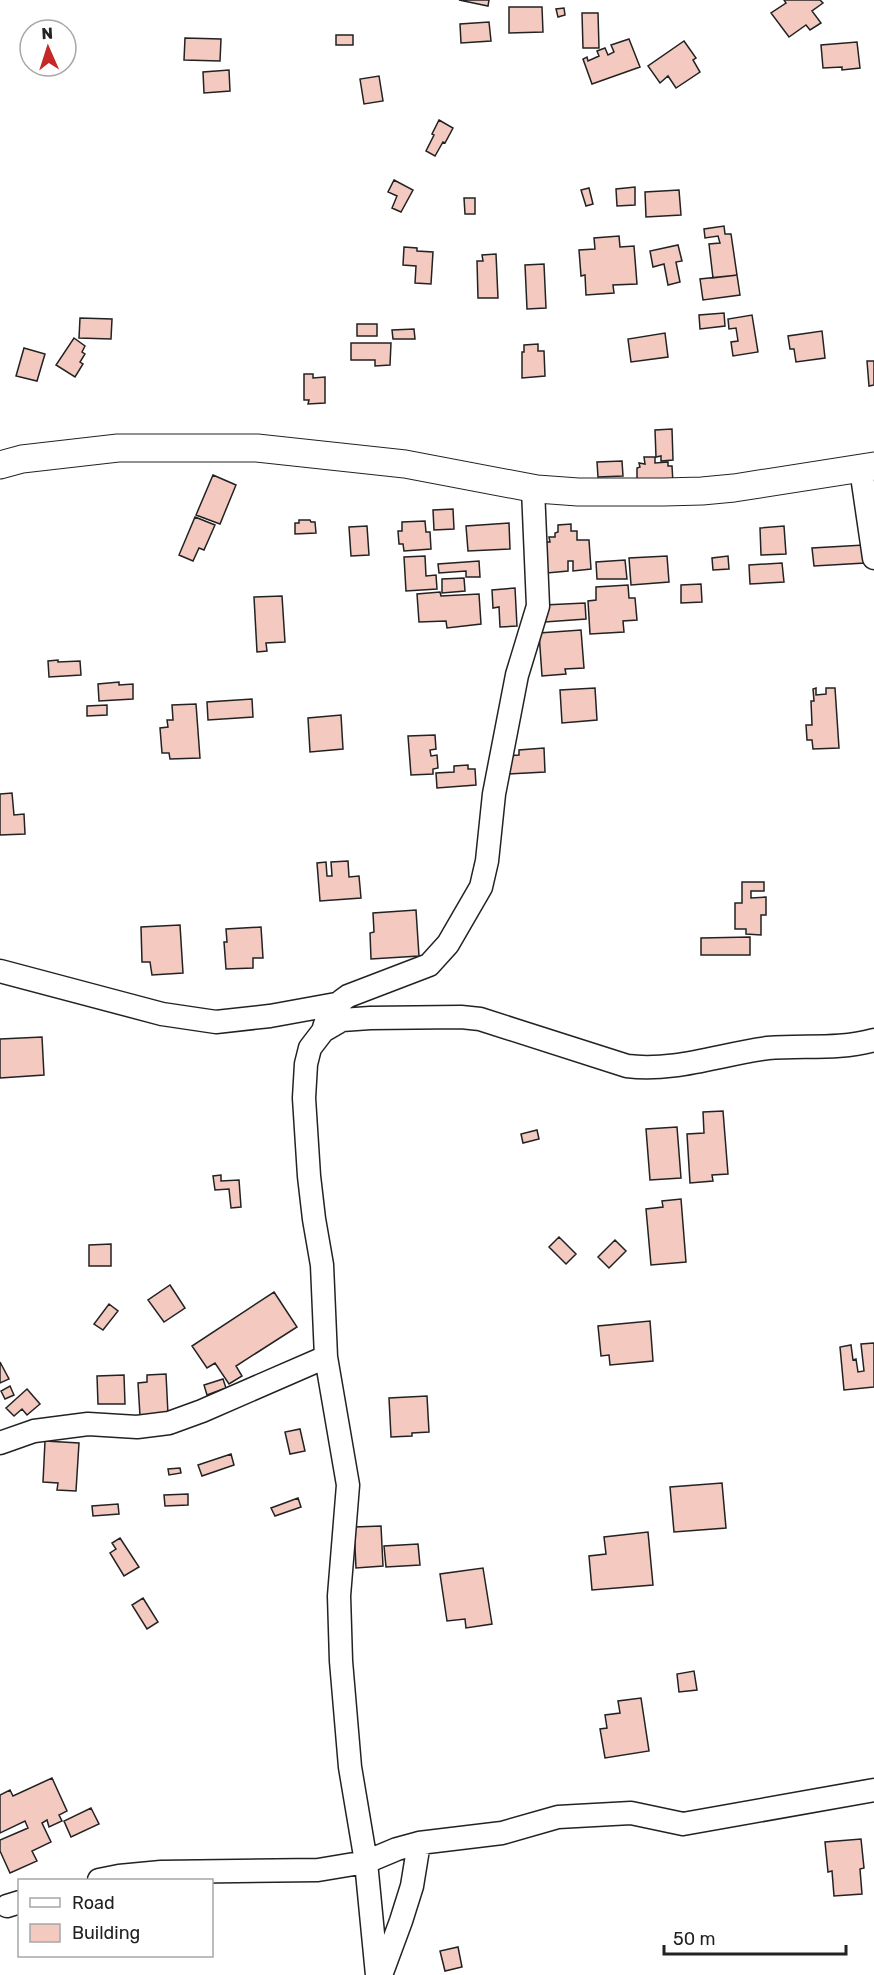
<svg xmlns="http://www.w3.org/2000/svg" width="874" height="1975" font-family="Rubik,sans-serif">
<rect width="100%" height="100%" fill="#fff"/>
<!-- building -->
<path fill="#f3c9c0" stroke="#222" stroke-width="1.5" d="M 459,0 L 489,0 L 488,6 Z
M 784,0 L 820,0 L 823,3 L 812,11 L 821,23 L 810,30 L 806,25 L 789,37 L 771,13 L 786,3 Z
M 509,7 L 542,7 L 543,32 L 509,33 Z
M 564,8 L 565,15 L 558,17 L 556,9 Z
M 582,13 L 598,13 L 599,48 L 583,48 Z
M 489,22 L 491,41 L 461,43 L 460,24 Z
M 336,35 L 353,35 L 353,45 L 336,45 Z
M 185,38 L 221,39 L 220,61 L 184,60 Z
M 629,39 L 640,67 L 592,84 L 583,59 L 587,57 L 588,61 L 599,56 L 597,51 L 605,48 L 608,55 L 614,52 L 611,45 Z
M 684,41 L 696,58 L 693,60 L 700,72 L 676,88 L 668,76 L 660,83 L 648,66 Z
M 857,42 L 860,68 L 842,70 L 842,67 L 823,68 L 821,45 Z
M 229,70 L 230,91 L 204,93 L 203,72 Z
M 379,76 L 383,101 L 364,104 L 360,79 Z
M 439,120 L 453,128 L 445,143 L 443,142 L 435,156 L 426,151 L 434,135 L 432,134 Z
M 394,180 L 413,190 L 401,212 L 392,208 L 397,196 L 388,192 Z
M 635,187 L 635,205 L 617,206 L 616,189 Z
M 589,188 L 593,204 L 586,206 L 581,190 Z
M 679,190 L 681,215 L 646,217 L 645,192 Z
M 464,198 L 475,198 L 475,214 L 465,214 Z
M 724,226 L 725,234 L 731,234 L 737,275 L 713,278 L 709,244 L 720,243 L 718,236 L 705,238 L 704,229 Z
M 619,236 L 620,247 L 634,246 L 637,284 L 613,285 L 614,293 L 586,295 L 585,275 L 581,276 L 579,250 L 595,249 L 594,238 Z
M 678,245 L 682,261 L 676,262 L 680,282 L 668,285 L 664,264 L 653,267 L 650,251 Z
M 404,247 L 417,248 L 417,251 L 433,252 L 431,284 L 415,283 L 416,266 L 403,265 Z
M 496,254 L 498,298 L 478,298 L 477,261 L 483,261 L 482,255 Z
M 544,264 L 546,308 L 527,309 L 525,265 Z
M 737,275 L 740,295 L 703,300 L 700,279 Z
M 724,313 L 725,326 L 700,329 L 699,315 Z
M 752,315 L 758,352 L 733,356 L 731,342 L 738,341 L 736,328 L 729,329 L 728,319 Z
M 80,318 L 112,319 L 111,339 L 79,338 Z
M 357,324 L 377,324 L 377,336 L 357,336 Z
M 414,329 L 415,339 L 393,339 L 392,330 Z
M 822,331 L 825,358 L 796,362 L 794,349 L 790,349 L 788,336 Z
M 665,333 L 668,357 L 631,362 L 628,339 Z
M 74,338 L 85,346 L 82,352 L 85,354 L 80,362 L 83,364 L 75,377 L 56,365 Z
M 351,343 L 391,343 L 390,365 L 375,366 L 375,360 L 351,360 Z
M 538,344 L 538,351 L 544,351 L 545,376 L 522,378 L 522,352 L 524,352 L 524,345 Z
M 24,348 L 45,354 L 37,381 L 16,376 Z
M 867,361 L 874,361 L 874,385 L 869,386 Z
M 304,374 L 313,374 L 313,378 L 325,377 L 325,403 L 308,404 L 309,400 L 304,400 Z
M 672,429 L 673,460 L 661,461 L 661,456 L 656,457 L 655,430 Z
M 644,457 L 655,457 L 655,463 L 668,462 L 668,466 L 672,466 L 673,483 L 637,484 L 637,468 L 640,467 L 639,463 L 645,464 Z
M 622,461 L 623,476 L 598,477 L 597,462 Z
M 213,475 L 236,485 L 220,524 L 196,515 Z
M 453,509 L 454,529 L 434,530 L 433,510 Z
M 195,517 L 215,525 L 204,550 L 199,548 L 193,561 L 179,555 Z
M 299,520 L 310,520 L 311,522 L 315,522 L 316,533 L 295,534 L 295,523 L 299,523 Z
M 425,521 L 426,532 L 430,532 L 431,549 L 404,551 L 403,544 L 399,544 L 398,531 L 402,531 L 402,522 Z
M 509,523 L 510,549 L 468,551 L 466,526 Z
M 571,524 L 571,531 L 577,531 L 577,540 L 589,540 L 591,569 L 573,571 L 573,561 L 568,561 L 568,571 L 547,573 L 545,542 L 550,542 L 549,537 L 555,537 L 555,533 L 558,532 L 558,525 Z
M 367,526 L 369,555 L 351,556 L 349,527 Z
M 784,526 L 786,554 L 761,555 L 760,528 Z
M 864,545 L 865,563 L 814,566 L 812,548 Z
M 425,556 L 426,576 L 436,575 L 437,589 L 406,591 L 404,557 Z
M 667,556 L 669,582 L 631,585 L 629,558 Z
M 728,556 L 729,569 L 713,570 L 712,558 Z
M 625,560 L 627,579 L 597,579 L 596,562 Z
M 479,561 L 480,577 L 466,577 L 466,571 L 439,573 L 438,564 Z
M 782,563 L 784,582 L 750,584 L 749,565 Z
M 464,578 L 465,591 L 442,593 L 442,579 Z
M 701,584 L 702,602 L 681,603 L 681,585 Z
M 628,585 L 629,598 L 635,598 L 637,620 L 623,621 L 624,632 L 590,634 L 588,601 L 596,600 L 596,587 Z
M 515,588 L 517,626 L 500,627 L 499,607 L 493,608 L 492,590 Z
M 440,592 L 441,596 L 479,594 L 481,624 L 447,628 L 446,621 L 419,622 L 417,594 Z
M 282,596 L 285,642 L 266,643 L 267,651 L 257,652 L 254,597 Z
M 585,603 L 586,619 L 545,622 L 544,605 Z
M 581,630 L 584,668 L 565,669 L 566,674 L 542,676 L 539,633 Z
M 58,660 L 58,662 L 80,661 L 81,675 L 49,677 L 48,661 Z
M 119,682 L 119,685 L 133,684 L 133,699 L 99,701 L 98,684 Z
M 595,688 L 597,720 L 562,723 L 560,690 Z
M 816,688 L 816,695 L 826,694 L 826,688 L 835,688 L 839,748 L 813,749 L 812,740 L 807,740 L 806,725 L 812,725 L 811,701 L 814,701 L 813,689 Z
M 252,699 L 253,717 L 208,720 L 207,702 Z
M 196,704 L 200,758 L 170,759 L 169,753 L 162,753 L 160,728 L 168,727 L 167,720 L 173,720 L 172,705 Z
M 107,705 L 107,715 L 87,716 L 87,706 Z
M 341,715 L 343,749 L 310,752 L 308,718 Z
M 435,735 L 436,749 L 430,750 L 431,756 L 437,755 L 438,768 L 433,769 L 433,774 L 411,775 L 408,736 Z
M 544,748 L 545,772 L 507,774 L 506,756 L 519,755 L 519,750 Z
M 468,765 L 468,769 L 475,769 L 476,785 L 437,788 L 436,773 L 454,772 L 454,766 Z
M 12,793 L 14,815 L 24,814 L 25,834 L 0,835 L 0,794 Z
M 348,861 L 349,877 L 359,876 L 361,898 L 320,901 L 317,863 L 326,862 L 327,876 L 332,876 L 331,862 Z
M 742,882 L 764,882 L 764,891 L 751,891 L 751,898 L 766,897 L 766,915 L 761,915 L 761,935 L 746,934 L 746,929 L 735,929 L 735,903 L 742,903 Z
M 416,910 L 419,956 L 371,959 L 370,933 L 374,932 L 373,913 Z
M 180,925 L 183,973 L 152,975 L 150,962 L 142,962 L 141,927 Z
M 261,927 L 263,958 L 253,958 L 253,968 L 226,969 L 224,942 L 227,942 L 226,929 Z
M 750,937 L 750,955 L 701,955 L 701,938 Z
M 42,1037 L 44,1075 L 0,1078 L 0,1039 Z
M 723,1111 L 728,1174 L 712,1175 L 713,1181 L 690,1183 L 687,1134 L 704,1133 L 703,1112 Z
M 677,1127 L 681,1178 L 650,1180 L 646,1129 Z
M 537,1130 L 539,1139 L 523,1143 L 521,1134 Z
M 221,1175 L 221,1181 L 239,1180 L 241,1207 L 231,1208 L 229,1189 L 215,1190 L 213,1176 Z
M 681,1199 L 686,1262 L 651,1265 L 646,1209 L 663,1207 L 662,1201 Z
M 559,1237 L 576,1254 L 566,1264 L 549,1247 Z
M 615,1240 L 626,1251 L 609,1268 L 598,1257 Z
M 111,1244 L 111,1266 L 89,1266 L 89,1245 Z
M 170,1285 L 185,1308 L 164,1322 L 148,1300 Z
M 274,1292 L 297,1327 L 236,1366 L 242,1376 L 229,1384 L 215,1363 L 207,1368 L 192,1346 Z
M 109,1304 L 118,1311 L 103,1330 L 94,1324 Z
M 650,1321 L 653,1361 L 610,1365 L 609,1355 L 601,1356 L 598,1326 Z
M 874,1343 L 874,1387 L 844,1390 L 840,1347 L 851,1345 L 853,1360 L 856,1359 L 858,1372 L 864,1371 L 861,1344 Z
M 0,1362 L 9,1379 L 0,1383 Z
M 166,1374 L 168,1414 L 140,1416 L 138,1383 L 147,1382 L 147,1375 Z
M 124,1375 L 125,1404 L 98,1404 L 97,1376 Z
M 223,1379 L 226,1388 L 207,1395 L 204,1385 Z
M 10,1386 L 14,1395 L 5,1399 L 1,1391 Z
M 27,1389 L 40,1404 L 27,1415 L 22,1409 L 14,1416 L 6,1408 Z
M 427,1396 L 429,1432 L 412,1433 L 412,1436 L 391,1437 L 389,1398 Z
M 300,1429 L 305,1451 L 290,1454 L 285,1432 Z
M 45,1441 L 79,1443 L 76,1491 L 57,1490 L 58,1483 L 43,1482 Z
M 231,1454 L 234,1465 L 202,1476 L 198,1465 Z
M 180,1468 L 181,1473 L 169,1475 L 168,1469 Z
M 722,1483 L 726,1528 L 674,1532 L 670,1487 Z
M 188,1494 L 188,1505 L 165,1506 L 164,1495 Z
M 298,1498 L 301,1507 L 275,1516 L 271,1508 Z
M 118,1504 L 119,1514 L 93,1516 L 92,1506 Z
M 381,1526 L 383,1566 L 356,1568 L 354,1527 Z
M 648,1532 L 653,1585 L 592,1590 L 589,1556 L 606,1554 L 604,1537 Z
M 120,1538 L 139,1567 L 124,1576 L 110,1553 L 116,1549 L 112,1543 Z
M 418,1544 L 420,1565 L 386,1567 L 384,1546 Z
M 483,1568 L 492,1624 L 466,1628 L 465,1619 L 447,1621 L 440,1574 Z
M 143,1598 L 158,1622 L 147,1629 L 132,1605 Z
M 694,1671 L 697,1690 L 679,1692 L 677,1674 Z
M 641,1698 L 649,1751 L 605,1758 L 600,1729 L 607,1728 L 605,1715 L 620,1713 L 618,1701 Z
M 52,1778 L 67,1811 L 59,1815 L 62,1821 L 49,1827 L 47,1820 L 42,1823 L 51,1842 L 32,1851 L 37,1861 L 10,1873 L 0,1851 L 0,1840 L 28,1828 L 25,1821 L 0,1833 L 0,1795 L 10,1790 L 13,1796 Z
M 91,1808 L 99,1824 L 71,1837 L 64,1821 Z
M 861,1839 L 864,1868 L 860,1869 L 862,1894 L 834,1896 L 832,1871 L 828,1872 L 825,1842 Z
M 458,1947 L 462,1967 L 445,1971 L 440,1951 Z"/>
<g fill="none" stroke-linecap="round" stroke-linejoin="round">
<defs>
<path id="minor" d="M 861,469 L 874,558
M 0,971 L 162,1014 L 216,1022 L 270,1016 L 336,1004
M 323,1031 C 328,1013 332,1007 348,996 L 429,965 L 448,944 L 481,887 L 487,861 L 494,794 L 517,675 L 538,606 L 533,489
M 0,1443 L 34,1431 L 88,1424 L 137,1427 L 169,1423 L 202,1411 L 326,1357
M 99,1880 L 119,1876 L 161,1872 L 318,1870 L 366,1862 L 397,1849 L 419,1843 L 502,1833 L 558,1817 L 631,1813 L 683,1824 L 874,1790
M 7,1906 L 20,1902
M 377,1975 L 366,1862 L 350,1767 L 341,1661 L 339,1596 L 348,1485 L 326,1357 L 322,1265 L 314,1219 L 309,1176 L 304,1098 L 306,1064 L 310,1048 L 323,1031 L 342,1020 L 370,1018 L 461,1017 L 480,1019 L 627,1066 C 675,1072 721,1054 768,1048 C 804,1045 839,1050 874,1040
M 381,1975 L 401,1921 L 412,1886 L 419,1843"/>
<path id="tertiary" d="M 0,465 L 22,459 L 118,448 L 257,448 L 405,464 L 537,489 L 578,492 L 664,492 L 702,491 L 734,488 L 874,466"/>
</defs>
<!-- minor casing -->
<use href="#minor" stroke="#222" stroke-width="25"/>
<!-- tertiary casing -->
<use href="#tertiary" stroke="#222" stroke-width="29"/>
<!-- minor -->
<use href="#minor" stroke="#fff" stroke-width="22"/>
<!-- tertiary -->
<use href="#tertiary" stroke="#fff" stroke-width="27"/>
</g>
<!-- legend -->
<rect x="18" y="1879" width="195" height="78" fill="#ffffff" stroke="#a7a7a7" stroke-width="1.5"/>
<rect x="30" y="1898" width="30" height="9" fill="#ffffff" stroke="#a7a7a7" stroke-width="1.5"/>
<text x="72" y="1909" font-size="18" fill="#222222">Road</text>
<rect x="30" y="1924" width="30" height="18" fill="#f3c9c0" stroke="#a7a7a7" stroke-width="1.5"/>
<text x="72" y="1939" font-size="18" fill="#222222">Building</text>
<!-- north arrow -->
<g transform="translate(48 48) rotate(357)"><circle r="28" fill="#ffffff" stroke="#a7a7a7" stroke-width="1.5"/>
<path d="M0-4.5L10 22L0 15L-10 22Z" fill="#c62828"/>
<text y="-9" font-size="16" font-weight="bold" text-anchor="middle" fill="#222222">N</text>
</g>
<!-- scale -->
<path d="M664 1945v9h182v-9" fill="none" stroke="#222222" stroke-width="3"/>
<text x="673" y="1945" font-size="18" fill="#222222" stroke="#ffffff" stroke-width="4.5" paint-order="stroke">50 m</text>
</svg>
